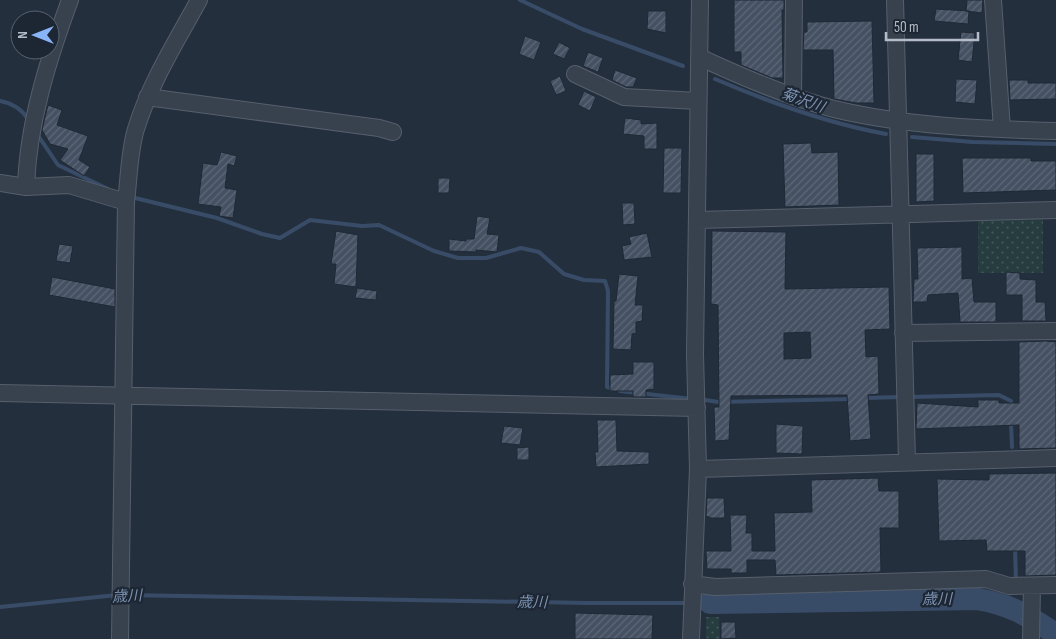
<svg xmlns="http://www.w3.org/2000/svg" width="1056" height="639" font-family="'Sofia Sans Condensed','Noto Sans JP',sans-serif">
<defs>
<pattern id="green-dots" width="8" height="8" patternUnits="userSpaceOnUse" patternTransform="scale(1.25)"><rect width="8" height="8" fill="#263c3f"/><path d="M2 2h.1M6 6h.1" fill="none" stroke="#435659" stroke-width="1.8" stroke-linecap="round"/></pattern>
<pattern id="building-hatch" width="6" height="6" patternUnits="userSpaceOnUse" patternTransform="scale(1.25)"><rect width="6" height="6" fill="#455162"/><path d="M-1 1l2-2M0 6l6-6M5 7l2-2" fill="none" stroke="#5d6877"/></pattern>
</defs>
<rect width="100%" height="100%" fill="#242f3e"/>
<!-- green -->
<path fill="url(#green-dots)" d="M 1043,216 L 1043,273 L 978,273 L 978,219 Z
M 706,617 L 719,617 L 720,639 L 706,638 Z"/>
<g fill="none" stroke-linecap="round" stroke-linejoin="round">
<!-- stream -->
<path stroke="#394c67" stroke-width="4" d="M 520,0 L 582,29 L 683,66
M 715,79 C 771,103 826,123 886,134
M 0,101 C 12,103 22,110 28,119
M 37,134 L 58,165 L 108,189
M 912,137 L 973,142 L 1056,144
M 131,197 L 217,218 L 262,234 L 280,238 L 310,220 L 362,226 L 379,225 L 434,251 L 458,258 L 486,258 L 521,248 L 539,252 L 564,274 L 584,280 L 605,281 L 608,291 L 607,387 L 613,389
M 620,391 L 692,399
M 909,397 L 999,395 L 1011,401 L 1011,408
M 864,398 L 902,397
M 699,399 L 718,402 L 852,399
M 1011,423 L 1012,447
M 1015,546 L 1016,582
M 124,595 L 588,603 L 690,603
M 697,603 L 710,603
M 0,607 L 117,595"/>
<!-- river -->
<path stroke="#394c67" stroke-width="22" d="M 710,603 L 977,599 C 1010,604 1028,616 1056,634"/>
</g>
<!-- building -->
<path fill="url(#building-hatch)" stroke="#1f2835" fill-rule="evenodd" d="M 734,0 L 784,0 L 784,10 L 782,10 L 783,78 L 772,78 L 741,65 L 741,52 L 734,52 Z
M 967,0 L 983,0 L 982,13 L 966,11 Z
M 936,9 L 969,11 L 968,24 L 934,21 Z
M 648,11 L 666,11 L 666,33 L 647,29 Z
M 872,21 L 874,103 L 856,103 L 834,99 L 833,50 L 803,50 L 804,32 L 807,32 L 807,22 Z
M 961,32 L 975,33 L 972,62 L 958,60 Z
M 525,36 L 541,42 L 534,60 L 519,54 Z
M 559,42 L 570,48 L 564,59 L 553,54 Z
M 588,52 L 603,58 L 598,72 L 583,66 Z
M 615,70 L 637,78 L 633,87 L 626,87 L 612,80 Z
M 560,76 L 566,91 L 556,95 L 550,81 Z
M 956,79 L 977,80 L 975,104 L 955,102 Z
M 1009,80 L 1028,80 L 1028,83 L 1056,83 L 1056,99 L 1010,100 Z
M 584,91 L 596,97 L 590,111 L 578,105 Z
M 48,105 L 62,110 L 57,125 L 88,136 L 79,160 L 90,167 L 84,176 L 60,160 L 68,149 L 50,144 L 42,130 Z
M 625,118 L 641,120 L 641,124 L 657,123 L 657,149 L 644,149 L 644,136 L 623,134 Z
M 811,143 L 812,153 L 838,152 L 839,205 L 785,207 L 783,144 Z
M 664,148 L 682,148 L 681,193 L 663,193 Z
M 221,152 L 237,156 L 234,166 L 228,164 L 225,188 L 237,190 L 233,218 L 219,216 L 221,207 L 198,204 L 203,163 L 217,165 Z
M 916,154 L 934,154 L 934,201 L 916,202 Z
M 962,158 L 1031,158 L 1031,161 L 1056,161 L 1056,190 L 963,193 Z
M 438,178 L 450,178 L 449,193 L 438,193 Z
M 622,203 L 634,203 L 635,224 L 623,225 Z
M 477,216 L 490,218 L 487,234 L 499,235 L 497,252 L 476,250 L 476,252 L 449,251 L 449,239 L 466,241 L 466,239 L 474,239 Z
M 336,231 L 358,235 L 356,287 L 334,284 L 336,264 L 331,264 Z
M 712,231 L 786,232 L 785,289 L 889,287 L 890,329 L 865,330 L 866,357 L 878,356 L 879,394 L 868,395 L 871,439 L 850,441 L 847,395 L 731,396 L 729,440 L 715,441 L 714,407 L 719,407 L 718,305 L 711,304 ZM 810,332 L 811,358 L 784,359 L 784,333 Z
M 647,233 L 652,257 L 624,260 L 622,246 L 631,244 L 629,237 Z
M 59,244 L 73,246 L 70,263 L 56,261 Z
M 962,247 L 962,279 L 972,278 L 974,302 L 996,302 L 996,322 L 960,322 L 958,293 L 928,295 L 927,302 L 913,302 L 914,279 L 918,279 L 917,248 Z
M 1006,272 L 1020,273 L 1020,279 L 1036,280 L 1036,302 L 1045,302 L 1046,321 L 1022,321 L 1022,295 L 1006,295 Z
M 619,274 L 638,276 L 635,305 L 643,305 L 642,321 L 636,322 L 636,333 L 632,334 L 631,350 L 613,349 L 614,301 L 616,301 Z
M 52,277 L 115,289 L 115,307 L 49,295 Z
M 357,288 L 377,291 L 376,300 L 355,298 Z
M 1046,341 L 1056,342 L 1056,448 L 1019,449 L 1019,425 L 916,429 L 917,403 L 978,407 L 978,400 L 999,400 L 999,403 L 1019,403 L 1019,342 Z
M 633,362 L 654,362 L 654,389 L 646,390 L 646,397 L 633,397 L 633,391 L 610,391 L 610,375 L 633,374 Z
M 597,420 L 616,420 L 617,451 L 649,452 L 649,464 L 596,467 L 595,452 L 598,452 Z
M 776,424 L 803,426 L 802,454 L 776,453 Z
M 504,426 L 523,428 L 520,445 L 501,443 Z
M 529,447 L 529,460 L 517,460 L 517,448 Z
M 1056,473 L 1056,575 L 1025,576 L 1025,551 L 987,551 L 986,540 L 939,541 L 937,479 L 989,480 L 989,474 Z
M 878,478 L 879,491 L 899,491 L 899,528 L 880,528 L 881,572 L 776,575 L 775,560 L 747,560 L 747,573 L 731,573 L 731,569 L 707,569 L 706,551 L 731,551 L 730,515 L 747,515 L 746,533 L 752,533 L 752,551 L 775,551 L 774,513 L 812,512 L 811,480 Z
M 707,498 L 724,498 L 725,518 L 711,518 L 706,516 Z
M 575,613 L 653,615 L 652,639 L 575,639 Z
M 721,622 L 735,622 L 736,638 L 721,639 Z"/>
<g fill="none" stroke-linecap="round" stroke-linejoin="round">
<defs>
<path id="minor" d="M 895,0 L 907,461
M 993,0 L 1002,129
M 699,57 C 742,77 788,97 834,109 C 905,126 982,129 1056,131
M 575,74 L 624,97 L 698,101
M 793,96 L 794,0
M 147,97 L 379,128 L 393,132
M 0,183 L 26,187 L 69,185 L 126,202
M 26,187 C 28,123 48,60 70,0
M 697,220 L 1056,210
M 903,333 L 1056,331
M 0,393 L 697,408
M 698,469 L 1056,458
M 692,584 L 715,587 L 986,579 L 1009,586 L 1056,585
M 120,639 L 126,202 C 129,178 129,152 136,129 C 150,83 176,42 199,0
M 691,639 L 698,469 L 695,354 L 700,0
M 1031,639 L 1032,586"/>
</defs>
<!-- minor casing -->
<use href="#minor" stroke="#565f6c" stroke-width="18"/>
<!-- minor -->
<use href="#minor" stroke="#38414e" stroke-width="16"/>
</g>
<g text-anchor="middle" stroke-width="4.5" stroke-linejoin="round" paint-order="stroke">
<!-- water labels -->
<g font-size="15" font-style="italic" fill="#7c92b1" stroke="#1d2633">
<text transform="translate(803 100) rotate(20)" y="5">菊沢川</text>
<text transform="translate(127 596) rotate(-3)" y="5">歳川</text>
<text transform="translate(937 599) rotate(-1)" y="5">歳川</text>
<text transform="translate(532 602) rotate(1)" y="5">歳川</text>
</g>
</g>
<!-- north arrow -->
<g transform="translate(35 35) rotate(270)"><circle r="24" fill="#1d2633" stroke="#59626f"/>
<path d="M0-4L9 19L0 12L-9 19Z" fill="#8ab4f8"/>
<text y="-8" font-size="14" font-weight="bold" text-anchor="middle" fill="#b4bcc9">N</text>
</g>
<!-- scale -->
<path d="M886 32v8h92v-8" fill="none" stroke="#b4bcc9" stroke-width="2.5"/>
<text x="894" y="32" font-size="15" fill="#b4bcc9" stroke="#1d2633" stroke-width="4" paint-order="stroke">50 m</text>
</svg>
